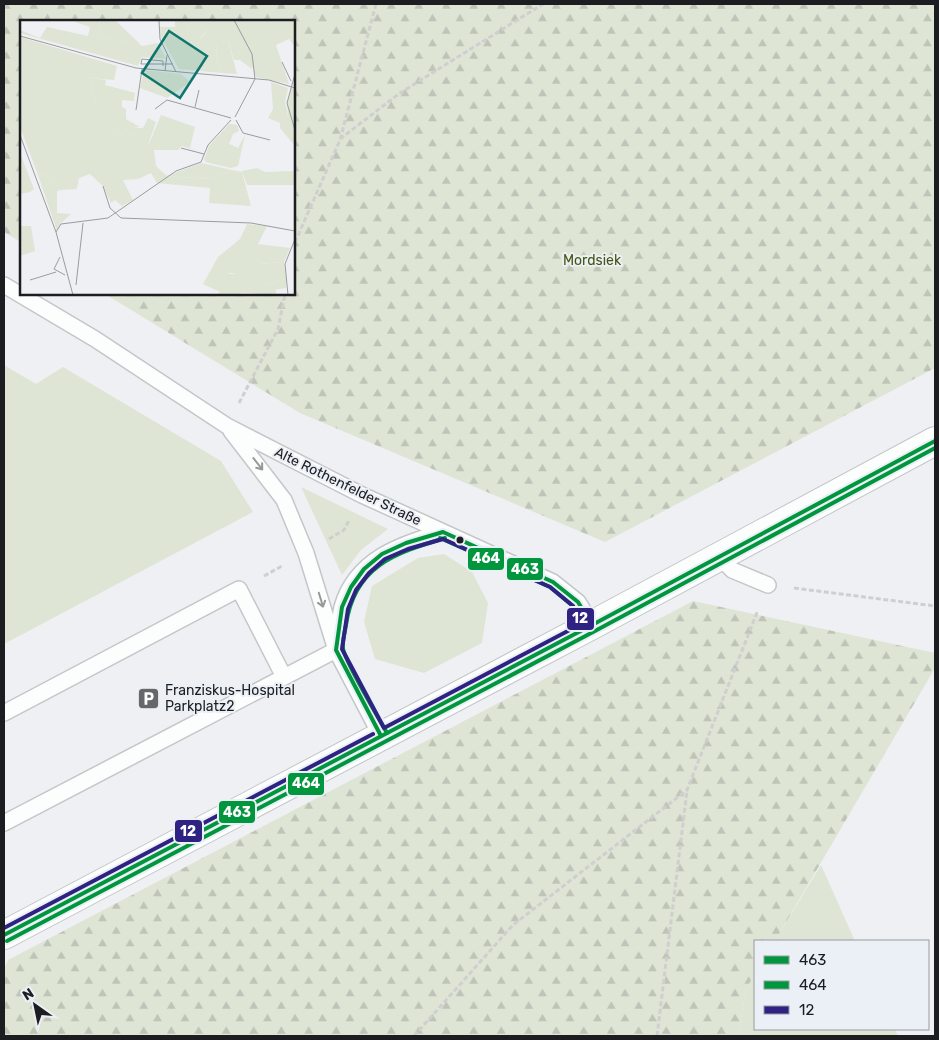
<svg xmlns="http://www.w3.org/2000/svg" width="939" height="1040" font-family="Rubik,sans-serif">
<defs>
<pattern id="forest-firs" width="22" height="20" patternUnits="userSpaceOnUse" patternTransform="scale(1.25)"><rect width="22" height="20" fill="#dee5d5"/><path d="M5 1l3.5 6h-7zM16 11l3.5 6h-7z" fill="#bec4b7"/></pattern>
</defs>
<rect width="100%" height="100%" fill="#eef0f3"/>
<!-- grass -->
<path fill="#dee5d5" d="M 4,365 L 36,384 L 63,367 L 221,461 L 253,512 L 4,644 Z
M 301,487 L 388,529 L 361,550 L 342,575 Z
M 444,554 L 472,572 L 488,603 L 482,643 L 424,673 L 375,659 L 364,622 L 372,586 L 418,558 Z
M 821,865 L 855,941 L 775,941 Z
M 755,974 L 755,1029 L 895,1029 L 898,1036 L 738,1036 L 746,989 Z"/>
<!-- forest -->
<path fill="url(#forest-firs)" d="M 4,4 L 935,4 L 935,368 L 605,542 L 300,413 L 105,294 L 294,294 L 294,21 L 21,21 L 21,242 L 4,232 Z
M 693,601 L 935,653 L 935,668 L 775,941 L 755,941 L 755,974 L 746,989 L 738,1036 L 4,1036 L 4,969 L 8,960 Z"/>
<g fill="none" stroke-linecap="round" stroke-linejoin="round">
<defs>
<path id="service" d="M 4,285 L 95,339 L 227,426 L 362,495 L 553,582 L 578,602 L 592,625
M 231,431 L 284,500 L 306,553 L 336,650 L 381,736
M 719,556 L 732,570 L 768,585
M 337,646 C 338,633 339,619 342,607 C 356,559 401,544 443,532
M 4,713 L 239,589 L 284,677
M 4,823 L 336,650"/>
<path id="tertiary" d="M 4,935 L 592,625 L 935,441"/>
</defs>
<!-- service casing -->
<use href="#service" stroke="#c4c6c8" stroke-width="18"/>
<!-- tertiary casing -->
<use href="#tertiary" stroke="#c4c6c8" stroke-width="30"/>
<!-- path -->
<path stroke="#cfcfd0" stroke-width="3" stroke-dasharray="5 2.5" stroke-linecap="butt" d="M 340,139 L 400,93 L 543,4
M 294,250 L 296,240 L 340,140 L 376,4
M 239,403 L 278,329 L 285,294
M 329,539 L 344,530 L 349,520
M 264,576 L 282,566
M 794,588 L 935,606
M 414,1036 L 513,925 L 687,790 L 758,610
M 657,1036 L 687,791"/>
<!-- service -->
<use href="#service" stroke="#fcfdfd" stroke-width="15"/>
<!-- tertiary -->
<use href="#tertiary" stroke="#fcfdfd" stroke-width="28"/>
<defs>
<path id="bus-1" d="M 443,532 L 553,582 L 578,602 L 592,625
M 381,736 L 336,650 L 342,607 L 351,587 L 364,569 L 382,554 L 406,543 L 443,532
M 4,935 L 592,625 L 935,441"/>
<path id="bus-2" d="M 440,538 L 550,587 L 573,606 L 587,628
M 387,733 C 379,719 343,658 343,648 C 342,641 345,632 346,625 C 354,566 395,553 445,538
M 7,941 L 595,631 L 935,448"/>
<path id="bus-3" d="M 443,539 L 550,587 L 573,606 L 583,623 L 384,728 L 342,649 L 348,609 L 356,590 L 369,573 L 385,559 L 408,549 Z
M 4,928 L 373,734"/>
</defs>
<!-- bus-1 casing -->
<use href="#bus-1" stroke="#ebeff6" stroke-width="8"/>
<!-- bus-2 casing -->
<use href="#bus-2" stroke="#ebeff6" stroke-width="8"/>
<!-- bus-3 casing -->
<use href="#bus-3" stroke="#ebeff6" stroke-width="8"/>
<!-- bus-1 -->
<use href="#bus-1" stroke="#00963e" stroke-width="4"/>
<!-- bus-2 -->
<use href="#bus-2" stroke="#00963e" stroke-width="4"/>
<!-- bus-3 -->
<use href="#bus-3" stroke="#2e2382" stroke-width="4"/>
</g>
<!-- one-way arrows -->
<defs><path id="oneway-shaft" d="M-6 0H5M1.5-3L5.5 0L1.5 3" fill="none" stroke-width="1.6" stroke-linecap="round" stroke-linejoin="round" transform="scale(1.25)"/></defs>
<g stroke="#97989a">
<use href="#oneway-shaft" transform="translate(258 464) rotate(52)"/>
<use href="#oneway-shaft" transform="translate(321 600) rotate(73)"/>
</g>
<!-- icons -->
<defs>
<symbol id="parking-square" viewBox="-11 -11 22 22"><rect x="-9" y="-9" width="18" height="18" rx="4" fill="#65676a" stroke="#ebeff6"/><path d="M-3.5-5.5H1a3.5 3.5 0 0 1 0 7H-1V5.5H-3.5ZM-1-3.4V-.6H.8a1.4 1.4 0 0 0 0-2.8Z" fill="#fff"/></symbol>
</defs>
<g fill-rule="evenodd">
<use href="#parking-square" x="136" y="686" width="25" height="25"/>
</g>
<!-- markers -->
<circle fill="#1b1d20" stroke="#ebeff6" stroke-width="2" cx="460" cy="540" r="4.5"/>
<g text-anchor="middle" stroke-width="4" stroke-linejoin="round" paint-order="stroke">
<!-- park labels -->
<g font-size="14" fill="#45570e" stroke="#ebeff6">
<text x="592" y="265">Mordsiek</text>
</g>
<!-- street labels -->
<g font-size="14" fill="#1b1d20" stroke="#ebeff6">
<text transform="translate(348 486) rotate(26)" y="5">Alte Rothenfelder Straße</text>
</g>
<!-- poi labels -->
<g font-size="14" fill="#1b1d20" stroke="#ebeff6" text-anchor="start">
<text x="165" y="695">Franziskus-Hospital<tspan x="165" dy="16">Parkplatz2</tspan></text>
</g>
</g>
<!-- overview -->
<g transform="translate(20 20)">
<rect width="275" height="275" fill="#eef0f3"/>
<path d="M 79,0 L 95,0 L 122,26 L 138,23 L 146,39 L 122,37 L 118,46 L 121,26 L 80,16 ZM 173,1 L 189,10 L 180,18 L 167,7 ZM 202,20 L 208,21 L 217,54 L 202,53 L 197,44 L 196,22 ZM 69,58 L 86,60 L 85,65 L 115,73 L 114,81 L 102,80 L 102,87 L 106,89 L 106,99 L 111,102 L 104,114 L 88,111 L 77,88 ZM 251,62 L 268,68 L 265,82 L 268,96 L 267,83 L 271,68 L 275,69 L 275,126 L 260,108 L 260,103 L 248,98 L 253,89 ZM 128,98 L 136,102 L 128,125 L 123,126 L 114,121 L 116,111 L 113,117 L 109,114 L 113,108 L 123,108 ZM 237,148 L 245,152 L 275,151 L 275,165 L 227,165 L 222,151 ZM 212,150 L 222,152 L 231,186 L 189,183 L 190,168 L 137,163 L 147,156 L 192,159 ZM 24,154 L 41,170 L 37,171 L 37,193 L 51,194 L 40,204 L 37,211 L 18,155 ZM 227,204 L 247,206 L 238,224 L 270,228 L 264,242 L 238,244 L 237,238 L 208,254 L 217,254 L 221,275 L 196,275 L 200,272 L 183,264 L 198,237 L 220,219 ZM 0,206 L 11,206 L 15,231 L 0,236 ZM 266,259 L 266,268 L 242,272 L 242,265 Z" fill="#dee5d5"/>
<path d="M 58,0 L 79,0 L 80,16 L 122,26 L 118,46 L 0,13 L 0,10 L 20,18 L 27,7 L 68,16 L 70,7 L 55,2 ZM 155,0 L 275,0 L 275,27 L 269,19 L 256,25 L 269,64 L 236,57 L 232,45 L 232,49 L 220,40 L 214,40 L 208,21 L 196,23 L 197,44 L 202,53 L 159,49 L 141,17 L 140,7 L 155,7 ZM 173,1 L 189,10 L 181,18 L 167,7 ZM 0,17 L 97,46 L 94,60 L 69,58 L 77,88 L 91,90 L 89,111 L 104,114 L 111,102 L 120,107 L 113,108 L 109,114 L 113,117 L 116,111 L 119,113 L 120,117 L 115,121 L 123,126 L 129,124 L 141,95 L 175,107 L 170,128 L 184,132 L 161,126 L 159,130 L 134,130 L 136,146 L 147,156 L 181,143 L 212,150 L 192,159 L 147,156 L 137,163 L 131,153 L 118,159 L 103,160 L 113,180 L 102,186 L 95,180 L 91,183 L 83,166 L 70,154 L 59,158 L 57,169 L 41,170 L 24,154 L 18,155 L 0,107 ZM 124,50 L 161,54 L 170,62 L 147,78 L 120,68 ZM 209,104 L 217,105 L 219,111 L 213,114 L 209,124 L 218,128 L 225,115 L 218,146 L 211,148 L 186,142 L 184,140 L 189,126 ZM 0,133 L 14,169 L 10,172 L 0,174 ZM 238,224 L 238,244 L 264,242 L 266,259 L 242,265 L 242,271 L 256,270 L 256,275 L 213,272 L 217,254 L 199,251 L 215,231 Z" fill="#dee5d5" fill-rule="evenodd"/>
<path fill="none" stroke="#9a9c9f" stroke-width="1" d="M 139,0 L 140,19 L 156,52M 214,0 L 232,34 L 235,59M 0,16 L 116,48 L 249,60 L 275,68M 262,42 L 271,61M 121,44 L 153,44M 121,44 L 122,39 L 143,41 L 143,46M 145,51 L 147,35M 275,54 L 267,83 L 275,110M 175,87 L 179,70M 135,89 L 147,80 L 211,98M 116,90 L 122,49M 215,97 L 235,59M 216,100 L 223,113 L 250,120M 0,115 L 36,212M 161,128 L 184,134M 83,166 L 90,188 L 101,198 L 231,203 L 275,211M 36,212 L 41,204 L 88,198 L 156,151 L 181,142 L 188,125 L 211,100M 36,212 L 53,275M 40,237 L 34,249 L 45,255M 10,260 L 36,252M 56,265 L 63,203M 268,275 L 265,244 L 275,219"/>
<path fill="#0f766e" fill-opacity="0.15" stroke="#0f766e" stroke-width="2.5" d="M 149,11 L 187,36 L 160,78 L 122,53 Z"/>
<rect width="275" height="275" fill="none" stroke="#1b1d20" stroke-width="2.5"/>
</g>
<g stroke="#ebeff6" stroke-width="2">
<rect x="467" y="547" width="38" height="24" rx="5" fill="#00963e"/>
<rect x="506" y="557" width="38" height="24" rx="5" fill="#00963e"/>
<rect x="566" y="607" width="29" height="24" rx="5" fill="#2e2382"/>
<rect x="287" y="772" width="38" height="24" rx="5" fill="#00963e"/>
<rect x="218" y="800" width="38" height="24" rx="5" fill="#00963e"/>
<rect x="174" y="819" width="29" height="24" rx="5" fill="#2e2382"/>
</g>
<g font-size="14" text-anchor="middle" font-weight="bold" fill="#fff">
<text x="486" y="563">464</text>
<text x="525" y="574">463</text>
<text x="580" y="623">12</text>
<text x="306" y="788">464</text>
<text x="237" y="817">463</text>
<text x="188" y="836">12</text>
</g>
<!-- border -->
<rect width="939" height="1040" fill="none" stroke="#1b1d20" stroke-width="10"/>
<!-- legend -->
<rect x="754" y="940" width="175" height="90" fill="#ebeff6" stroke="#989ba0"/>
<rect x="764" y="956" width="25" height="8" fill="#00963e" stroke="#989ba0"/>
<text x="799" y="965" font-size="15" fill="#1b1d20">463</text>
<rect x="764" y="981" width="25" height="8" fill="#00963e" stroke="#989ba0"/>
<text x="799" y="990" font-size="15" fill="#1b1d20">464</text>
<rect x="764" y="1006" width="25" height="8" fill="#2e2382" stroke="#989ba0"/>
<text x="799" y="1015" font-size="15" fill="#1b1d20">12</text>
<!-- north arrow -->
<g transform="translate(35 1005) rotate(327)" stroke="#ebeff6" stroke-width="4" paint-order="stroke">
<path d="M0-4L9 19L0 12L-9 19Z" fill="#1b1d20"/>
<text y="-8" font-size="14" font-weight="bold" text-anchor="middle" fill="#1b1d20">N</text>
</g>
</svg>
